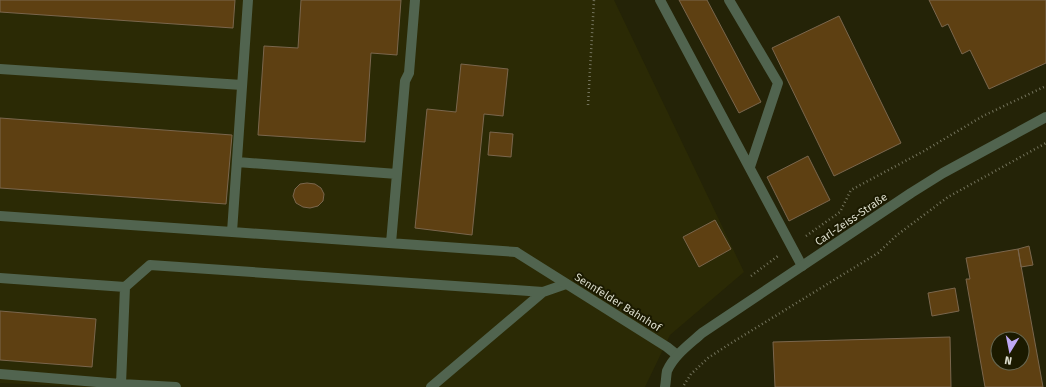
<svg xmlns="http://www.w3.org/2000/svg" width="1046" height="387" font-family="'Fira Sans',sans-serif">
<rect width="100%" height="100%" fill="#242307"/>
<!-- built -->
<path fill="#2b2a05" d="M 0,0 L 614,0 L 744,272 L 670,335 L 645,387 L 83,387 L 0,383 Z"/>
<!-- building -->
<path fill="#5e4012" stroke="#7a664d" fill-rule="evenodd" d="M 0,0 L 235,0 L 233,28 L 0,12 Z
M 301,0 L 401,0 L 397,55 L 371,53 L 365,142 L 258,135 L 264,46 L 298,48 Z
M 679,0 L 707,0 L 761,102 L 739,113 Z
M 929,0 L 1046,0 L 1046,63 L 989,89 L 970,50 L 962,54 L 948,24 L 942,27 Z
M 839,16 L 901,143 L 834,176 L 772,48 Z
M 461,64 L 508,69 L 503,116 L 484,114 L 472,235 L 415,228 L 427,109 L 456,112 Z
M 0,118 L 232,135 L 226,204 L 0,188 Z
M 490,132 L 513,134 L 511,157 L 488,155 Z
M 808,156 L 830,200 L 789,221 L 767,177 Z
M 307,183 L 315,184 L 321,188 L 324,194 L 323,201 L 318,206 L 310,208 L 303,207 L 296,203 L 293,196 L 295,189 L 300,184 Z
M 715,220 L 731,249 L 699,267 L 683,237 Z
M 1029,246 L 1033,265 L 1021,267 L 1018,249 Z
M 1018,249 L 1043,387 L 985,387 L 966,279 L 970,279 L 966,258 ZM 998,339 L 1022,339 L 1022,363 L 998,363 Z
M 955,288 L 959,311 L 932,316 L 928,293 Z
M 0,311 L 96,319 L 92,367 L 0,360 Z
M 950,337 L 951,387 L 775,387 L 773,342 Z"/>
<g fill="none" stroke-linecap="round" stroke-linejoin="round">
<!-- path -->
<path stroke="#74745d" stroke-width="2.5" stroke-dasharray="1 3" stroke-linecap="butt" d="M 588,105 L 594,0
M 806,236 L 840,212 L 851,190 L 924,151 L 983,116 L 1046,86
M 751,276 L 778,256
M 684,385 L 691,374 L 708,358 L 728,345 L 878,253 L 897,235 L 948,197 L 1046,143"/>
<!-- service -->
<path stroke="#51644f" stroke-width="10" d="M 660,0 L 802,266
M 729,0 L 778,83 L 750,167
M 0,69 L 242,85
M 237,162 L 397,174
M 0,216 L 232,232 L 516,252
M 232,232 L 248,0
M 391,243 L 405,81 L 409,73 L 415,0
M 0,278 L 125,287 L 150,265 L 543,292 L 431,387
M 543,292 L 566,284
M 0,374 L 121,384 L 176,387
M 121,384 L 125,287"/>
<!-- minor -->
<path stroke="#51644f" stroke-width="10" d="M 516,252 L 667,347 L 677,355"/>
<!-- tertiary -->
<path stroke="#51644f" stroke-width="10" d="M 665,387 C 666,382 666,376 667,371 C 674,355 690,344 702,333 L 911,193 L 943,173 L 1046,117"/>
</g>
<g text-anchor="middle" stroke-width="4" stroke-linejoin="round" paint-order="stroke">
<!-- street labels -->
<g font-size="11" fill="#dcddcc" stroke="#1b1a00">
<text transform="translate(851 219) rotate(-34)" y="4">Carl-Zeiss-Straße</text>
<text transform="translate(618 302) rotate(32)" y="4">Sennfelder Bahnhof</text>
</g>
</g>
<!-- north arrow -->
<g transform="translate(1010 351) rotate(190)"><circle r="19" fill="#1b1a00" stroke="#686852"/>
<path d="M0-3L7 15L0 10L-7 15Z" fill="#bfa9f4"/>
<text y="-6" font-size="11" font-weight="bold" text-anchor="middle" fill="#dcddcc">N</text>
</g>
</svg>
